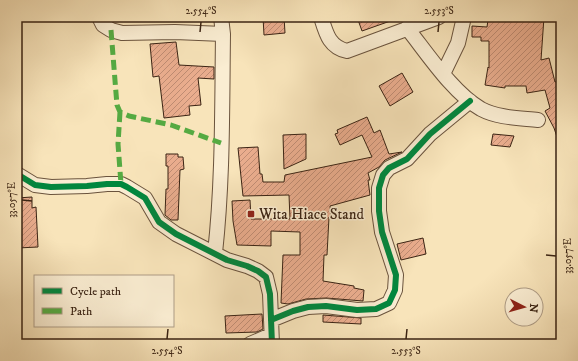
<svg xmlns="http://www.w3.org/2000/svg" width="578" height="361" font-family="'IM FELL DW Pica',serif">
<defs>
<pattern id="building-hatch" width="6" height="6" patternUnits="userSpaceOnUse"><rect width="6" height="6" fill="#eaad8e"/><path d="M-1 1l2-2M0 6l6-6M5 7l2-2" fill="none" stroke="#bf8c73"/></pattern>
</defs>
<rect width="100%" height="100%" fill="#f8e4ba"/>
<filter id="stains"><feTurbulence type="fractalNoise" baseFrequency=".005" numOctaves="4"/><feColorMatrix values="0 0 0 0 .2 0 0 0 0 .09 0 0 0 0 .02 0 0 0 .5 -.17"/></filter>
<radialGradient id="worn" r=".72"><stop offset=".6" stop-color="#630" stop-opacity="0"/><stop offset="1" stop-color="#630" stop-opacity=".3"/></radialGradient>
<!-- building -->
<path fill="url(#building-hatch)" stroke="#3a2313" d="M 263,17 L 284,17 L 285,33 L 264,35 Z
M 357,17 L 396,17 L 396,19 L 362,31 Z
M 523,17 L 544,17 L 541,60 L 549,58 L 555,82 L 561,81 L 561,139 L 560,137 L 557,137 L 554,128 L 545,111 L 550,108 L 545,90 L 527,93 L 526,86 L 505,86 L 505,88 L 485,85 L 488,67 L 489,68 L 489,41 L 481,41 L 481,37 L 472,37 L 472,26 L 487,27 L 488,20 L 524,21 Z
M 176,42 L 179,65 L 214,67 L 214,79 L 198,78 L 201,105 L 189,106 L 190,115 L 164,118 L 159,76 L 153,77 L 150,44 Z
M 402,73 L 413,92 L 390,106 L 379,86 Z
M 367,117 L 374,133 L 380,130 L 389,154 L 402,152 L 385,160 L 379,167 L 368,173 L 370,180 L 368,180 L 370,195 L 330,206 L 331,217 L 329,217 L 327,255 L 324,255 L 323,281 L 354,286 L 354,288 L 364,290 L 363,301 L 326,298 L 306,299 L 288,304 L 281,303 L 283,255 L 300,255 L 300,232 L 271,231 L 271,246 L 237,245 L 233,221 L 232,201 L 250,200 L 251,219 L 290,219 L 289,195 L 243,196 L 238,148 L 258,147 L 260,174 L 262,174 L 263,182 L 284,182 L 285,175 L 372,157 L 362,135 L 340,145 L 335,134 L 338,133 L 337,130 Z
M 306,134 L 306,159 L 284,169 L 283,135 Z
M 493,134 L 514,136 L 510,147 L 491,145 Z
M 166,154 L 178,154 L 178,157 L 183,157 L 184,169 L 180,170 L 178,220 L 171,220 L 165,215 L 166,189 L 168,189 L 168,166 L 166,166 Z
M 32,197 L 32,208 L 36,207 L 38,247 L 17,248 L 17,198 Z
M 423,238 L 426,254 L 401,260 L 397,244 Z
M 262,314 L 263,329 L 257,332 L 226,333 L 225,316 Z
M 323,315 L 361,318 L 361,324 L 323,322 Z"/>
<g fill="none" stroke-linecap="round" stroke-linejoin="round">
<defs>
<path id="street" d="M 99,17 L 103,25 L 111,30 L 122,33 L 175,32 L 223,34
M 321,17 C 326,33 329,47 347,51 L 439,17
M 407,28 C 427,53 453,93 481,109 C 498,118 519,118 538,120
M 443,74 L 458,43 L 464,17
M 17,174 L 35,185 L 51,187 L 87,186 L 107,184 L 121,184 L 127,187 L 145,198 L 159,222 L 176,234 L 227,260 L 247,266 L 258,271 L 266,277 L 270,294 L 272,344
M 215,253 C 223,181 222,107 223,34 L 221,17
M 271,320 L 293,311 L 308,307 L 326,306 L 357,310 L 376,309 L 389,303 L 395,290 L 396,275 L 382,232 L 379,211 L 379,188 L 383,175 L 389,168 L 407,159 L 430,134 L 470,101
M 250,344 L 271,335"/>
</defs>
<!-- street casing -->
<use href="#street" stroke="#6a533d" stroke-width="16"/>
<!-- street -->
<use href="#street" stroke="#faedd2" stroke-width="14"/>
<!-- quiet -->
<path stroke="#55aa42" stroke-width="5" stroke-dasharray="10 5" stroke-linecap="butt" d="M 111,30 L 116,93 L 117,105 L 120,112 L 129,116 L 171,125 L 221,143
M 120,112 L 118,144 L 121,184"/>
<defs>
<path id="cycleway" d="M 17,174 L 35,185 L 51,187 L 87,186 L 107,184 L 121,184 L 127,187 L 145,198 L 159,222 L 176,234 L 227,260 L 247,266 L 258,271 L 266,277 L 270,294 L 272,344
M 271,320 L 293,311 L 308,307 L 326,306 L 357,310 L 376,309 L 389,303 L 395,290 L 396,275 L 382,232 L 379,211 L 379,188 L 383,175 L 389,168 L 407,159 L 430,134 L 470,101"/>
</defs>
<!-- cycleway casing -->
<use href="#cycleway" stroke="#faedd2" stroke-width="8"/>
<!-- cycleway -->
<use href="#cycleway" stroke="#00873e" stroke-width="6"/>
</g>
<!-- ticks -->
<path fill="none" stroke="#3a2313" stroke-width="1.5" d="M 200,32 L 201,22M 438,32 L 439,22M 22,200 L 32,201M 546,255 L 556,256M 167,339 L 168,329M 406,339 L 407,329"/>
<!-- markers -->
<rect fill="#8f2418" stroke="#faedd2" stroke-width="1.5" x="247" y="210" width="8" height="8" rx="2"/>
<g text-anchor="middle" stroke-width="3" stroke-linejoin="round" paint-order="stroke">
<!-- poi labels -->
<g font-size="15" fill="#3a2313" stroke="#faedd2" text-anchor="start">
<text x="259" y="219">Wita Hiace Stand</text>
</g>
</g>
<!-- margin -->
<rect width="578" height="361" fill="none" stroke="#f8e4ba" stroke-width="44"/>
<!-- legend -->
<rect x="34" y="275" width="140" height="52" fill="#faedd2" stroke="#ad9c86"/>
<rect x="42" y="288" width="20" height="6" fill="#00873e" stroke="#ad9c86"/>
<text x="70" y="295" font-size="12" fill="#3a2313">Cycle path</text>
<rect x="42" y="308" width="20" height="6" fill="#55aa42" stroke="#ad9c86"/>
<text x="70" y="315" font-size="12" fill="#3a2313">Path</text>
<!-- north arrow -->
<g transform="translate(524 307) rotate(96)"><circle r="19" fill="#faedd2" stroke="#ad9c86"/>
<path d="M0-3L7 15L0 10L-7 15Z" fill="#8f2418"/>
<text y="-6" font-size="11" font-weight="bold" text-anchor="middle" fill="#3a2313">N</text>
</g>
<rect x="22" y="22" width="534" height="317" fill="none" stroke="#3a2313" stroke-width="1.5"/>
<g font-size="10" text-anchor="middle" fill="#3a2313">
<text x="201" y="14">2.554°S</text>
<text x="439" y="14">2.553°S</text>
<text transform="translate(11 200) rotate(-90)" y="4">33.057°E</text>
<text transform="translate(567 256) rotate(-90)" y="4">33.057°E</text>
<text x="167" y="354">2.554°S</text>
<text x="406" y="354">2.553°S</text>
</g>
<rect width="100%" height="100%" filter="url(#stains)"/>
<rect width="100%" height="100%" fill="url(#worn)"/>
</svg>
